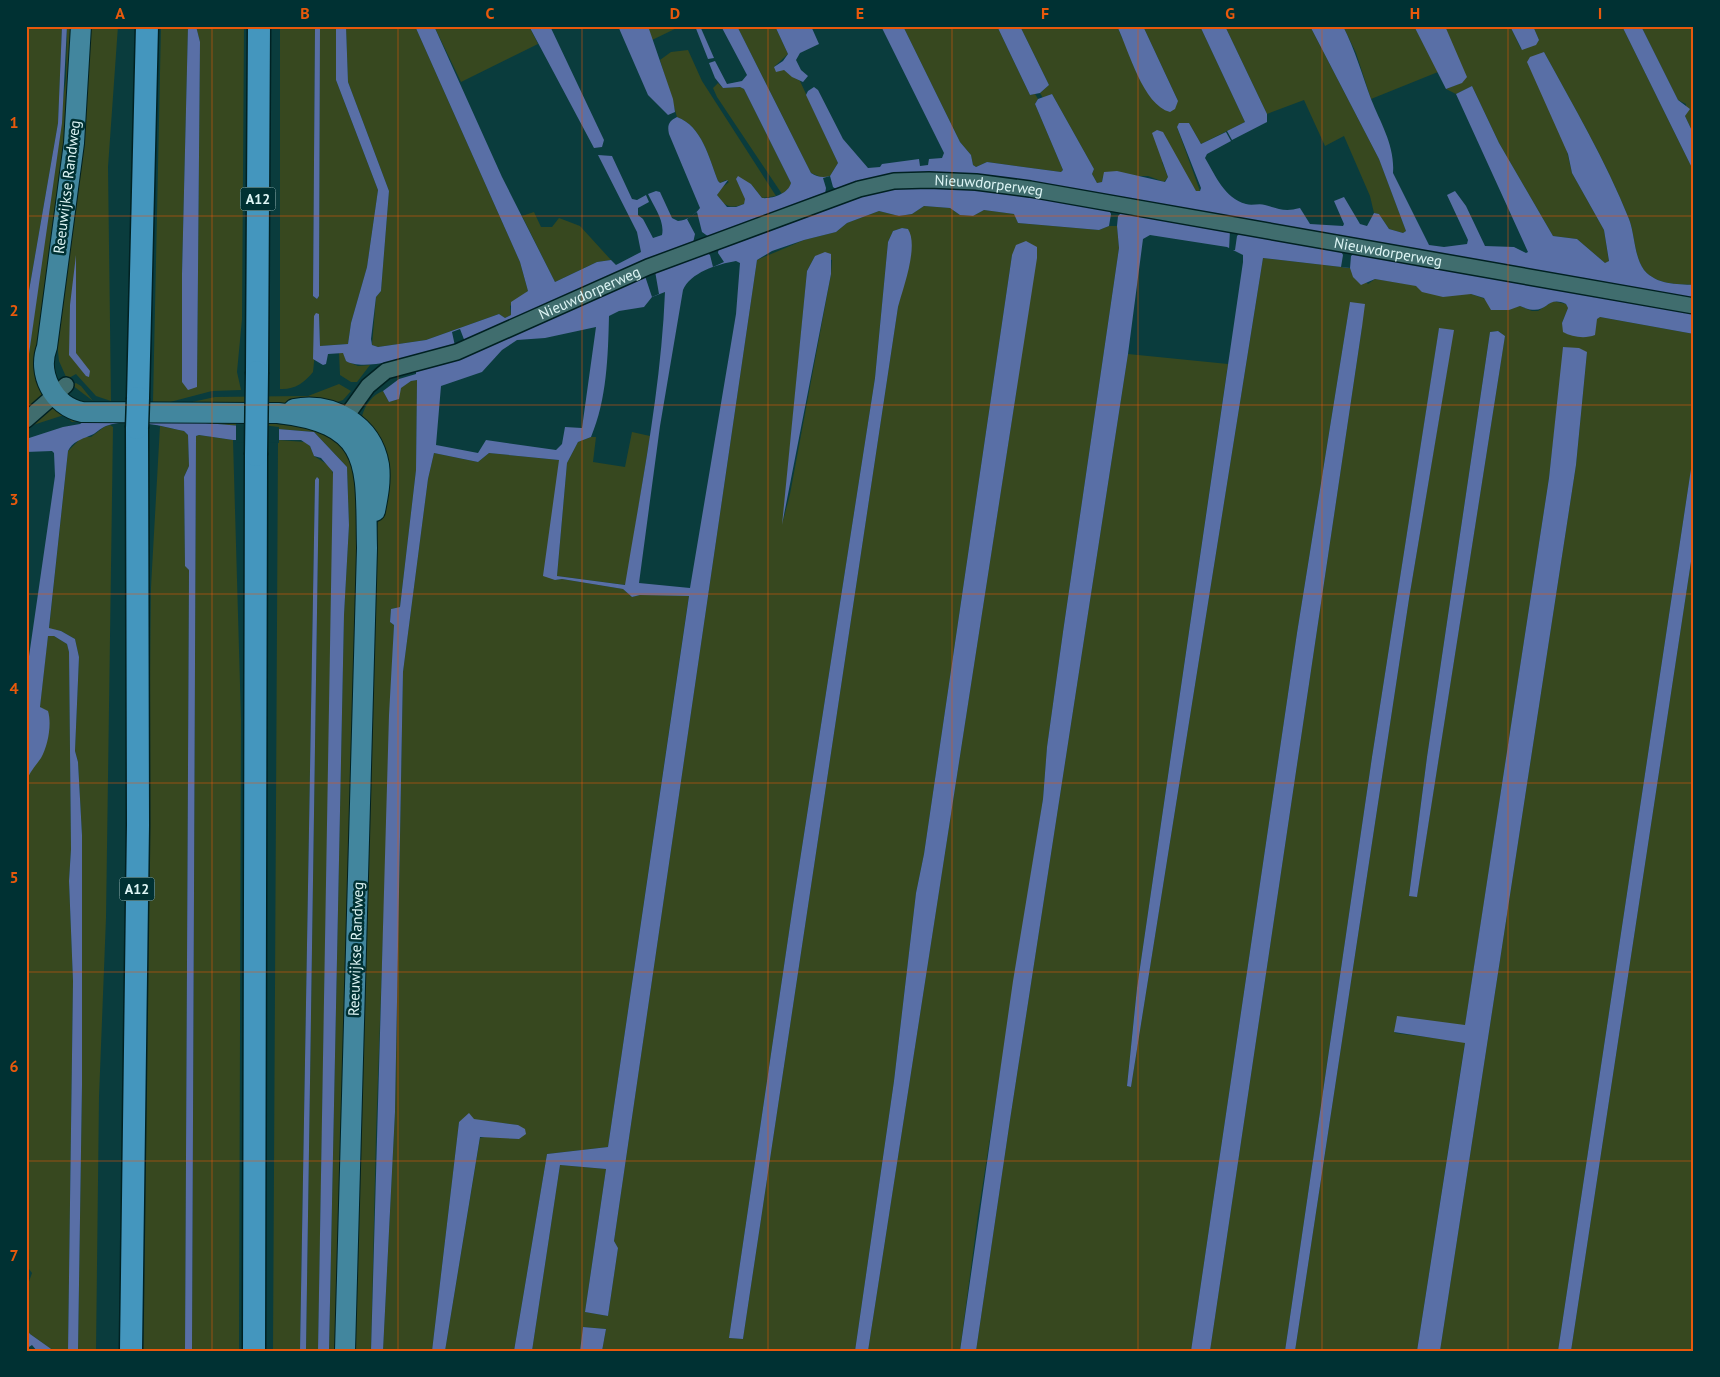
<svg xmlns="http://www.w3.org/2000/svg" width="1720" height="1377" font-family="'PT Sans',sans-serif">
<rect width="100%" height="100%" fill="#0a3c3d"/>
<!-- green -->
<path fill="#37481f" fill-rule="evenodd" d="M 26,26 L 62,26 L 58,123 L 26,308 Z
M 67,26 L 74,26 L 44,390 L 38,403 L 28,412 L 26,375 L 66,78 Z
M 87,26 L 118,26 L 108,167 L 111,401 L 96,396 L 76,374 L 67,379 L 59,361 L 56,332 Z
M 161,26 L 188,26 L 182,274 L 182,382 L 197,387 L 200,42 L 196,26 L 244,26 L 242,319 L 237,372 L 241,390 L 212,391 L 170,402 L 153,402 Z
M 280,26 L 315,26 L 313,296 L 317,299 L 319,296 L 320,26 L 336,26 L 336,80 L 378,190 L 367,267 L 351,323 L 348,344 L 320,346 L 319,314 L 313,372 C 304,383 294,390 280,389 Z
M 346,26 L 415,26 L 520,262 L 528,291 L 510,306 L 511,315 L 505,318 L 499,314 L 426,340 L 378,347 L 372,345 L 376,297 L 381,291 L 389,191 L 348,82 Z
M 434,26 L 529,26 L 538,44 L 461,82 Z
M 648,26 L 681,26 L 652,40 Z
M 737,26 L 775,26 L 788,54 L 774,67 L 784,70 L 800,81 L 838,163 L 830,176 L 823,178 L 811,173 Z
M 903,26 L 997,26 L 1030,95 L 1035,94 L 1038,99 L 1035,104 L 1063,170 L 1061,172 L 987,162 L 976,167 L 973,165 L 971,155 L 960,142 Z
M 1020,26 L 1117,26 L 1122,38 L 1178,101 L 1143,26 L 1200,26 L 1245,122 L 1201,144 L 1189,123 L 1179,124 L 1177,127 L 1200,191 L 1196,191 L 1180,165 L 1162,162 L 1168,177 L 1164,182 L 1148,176 L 1103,176 L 1102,182 L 1097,183 L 1092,174 L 1094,169 L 1052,94 L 1043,98 L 1040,93 L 1049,85 Z
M 1225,26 L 1310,26 L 1379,159 L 1406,231 L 1403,233 L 1389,229 L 1379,214 L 1374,213 L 1370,196 L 1344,136 L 1325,146 L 1304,100 L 1267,114 Z
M 1343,26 L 1414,26 L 1438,72 L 1371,99 L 1356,53 Z
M 1445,26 L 1510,26 L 1521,49 L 1539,40 L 1533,26 L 1622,26 L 1694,172 L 1694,285 C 1676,284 1657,285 1644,270 C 1634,256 1635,235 1629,219 C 1606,161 1574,107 1544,52 L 1572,173 L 1604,230 L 1609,262 L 1605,263 L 1577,239 L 1553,236 L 1499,143 L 1472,86 L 1456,94 L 1446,89 L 1461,83 Z
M 1641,26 L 1694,26 L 1694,135 L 1685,116 L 1686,104 L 1678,100 Z
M 688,50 L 702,81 L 776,196 L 762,198 L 751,184 L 736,179 L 746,199 L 744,204 C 731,209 724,207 717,195 L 720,189 L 729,182 L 726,180 L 720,183 L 718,181 C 709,158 702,126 677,117 L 660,60 L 671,52 Z
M 718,83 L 723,88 L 740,87 L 744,89 L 791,183 L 790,188 L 782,194 L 717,97 L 713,88 Z
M 924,206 L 950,208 L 960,215 L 973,216 L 984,210 L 1015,214 L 1018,223 L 1099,230 L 1109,226 L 1117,226 L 1119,248 L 1063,632 L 1047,747 L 1043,799 L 978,1215 L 960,1351 L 868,1351 L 1017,387 L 1012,255 L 924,854 L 916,893 L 894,1081 L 855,1351 L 602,1351 L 606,1329 L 583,1327 L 580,1351 L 532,1351 L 560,1165 L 606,1169 L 585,1312 L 608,1316 L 618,1248 L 614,1241 L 757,260 L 804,240 L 836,232 L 847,223 L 879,211 L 899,216 L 912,214 ZM 902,228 L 908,229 L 911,253 L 898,307 L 743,1339 L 729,1338 L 793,905 L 875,378 L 888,242 L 893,231 ZM 815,256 L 832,260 L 831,274 L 790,494 L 783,521 L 807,271 Z
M 534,212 L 541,227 L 552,227 L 559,218 L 580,226 L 611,260 L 597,262 L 555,282 L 522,216 Z
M 1263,258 L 1350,268 L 1368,284 L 1375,279 L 1471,294 L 1512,308 L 1520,306 L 1532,311 L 1538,311 L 1553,301 L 1566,304 L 1568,308 L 1562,323 L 1600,317 L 1694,334 L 1694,449 L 1558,1351 L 1440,1351 L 1576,465 L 1587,352 L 1564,347 L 1549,478 L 1465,1026 L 1397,1017 L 1395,1033 L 1465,1042 L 1417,1351 L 1295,1351 L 1409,599 L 1448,364 L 1439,329 L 1372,757 L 1285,1351 L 1210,1351 L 1362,327 L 1350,302 L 1297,633 L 1191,1351 L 976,1351 L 1010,1120 L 1128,354 L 1228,364 L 1137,988 L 1127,1086 L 1131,1087 ZM 1498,331 L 1505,336 L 1417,896 L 1409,896 L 1427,757 L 1490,332 Z
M 339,352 L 344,353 L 346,361 L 358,366 L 370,365 L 357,382 L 351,382 L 340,375 Z
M 417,380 L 416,470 L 400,607 L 391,609 L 390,622 L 394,625 L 376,1134 L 371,1351 L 353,1351 L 374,554 L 384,471 L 362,416 C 365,405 372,395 383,391 L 389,402 L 399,399 L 400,388 L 411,381 Z
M 76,383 L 81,386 L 93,401 L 72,385 Z
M 339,384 L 351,391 L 343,400 L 334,403 L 174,406 L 215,397 L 308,396 Z
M 58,408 L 99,419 L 72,422 L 64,415 L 33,425 L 32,421 L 49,409 Z
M 158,419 C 218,419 274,421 333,432 L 359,468 L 338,1351 L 329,1351 L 344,615 L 349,525 L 347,467 L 314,432 Z
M 110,425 L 113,427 L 106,918 L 99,1097 L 96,1351 L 78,1351 L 82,1085 L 82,835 L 78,762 L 75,751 L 79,657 L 75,639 L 61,631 L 49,629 L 68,451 L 82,437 L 91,437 L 104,427 Z
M 160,426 L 184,431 L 188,435 L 189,466 L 184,477 L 185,565 L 189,570 L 185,1351 L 142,1351 L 151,587 Z
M 632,432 L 650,436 L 626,585 L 557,576 L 567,463 L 578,442 L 591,437 L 596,437 L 593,462 L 625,467 Z
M 199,435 L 233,440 L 241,719 L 239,1351 L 192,1351 L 196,436 Z
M 278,440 L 305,442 L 310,446 L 314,456 L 330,466 L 334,476 L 318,1351 L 306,1351 L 319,478 L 315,480 L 300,1351 L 273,1351 Z
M 434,453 L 478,462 L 489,453 L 559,460 L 555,580 L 562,579 L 623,589 L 632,597 L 640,595 L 689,595 L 608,1147 L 547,1154 L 514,1351 L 445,1351 L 480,1138 L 489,1136 L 519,1139 L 518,1125 L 464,1119 L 459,1122 L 432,1351 L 383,1351 L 395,1112 L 403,672 L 428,479 Z
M 1694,542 L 1694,1351 L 1571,1351 Z
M 48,635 L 54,636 L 67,644 L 69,652 L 71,849 L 69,881 L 73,981 L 68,1351 L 54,1351 L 30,1334 L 26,1328 L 26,1290 L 32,1273 L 26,1265 L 26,785 L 29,773 L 45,749 L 49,725 L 40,706 Z"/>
<!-- water -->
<path fill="#596fa6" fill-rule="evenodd" d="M 62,26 L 67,26 L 62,123 L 26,375 L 26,308 L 58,123 Z
M 188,26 L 196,26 L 200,42 L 197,387 L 188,390 L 182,382 L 182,274 Z
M 315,26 L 320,26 L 319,296 L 317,299 L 313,296 Z
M 336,26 L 346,26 L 348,82 L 389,191 L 381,291 L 376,297 L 371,339 L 372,345 L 378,347 L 426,340 L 499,314 L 505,318 L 511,315 L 511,302 L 528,291 L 520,262 L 415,26 L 434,26 L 502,177 L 555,282 L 597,262 L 611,260 L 616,265 L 641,252 L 637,232 L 598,155 L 612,156 L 632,199 L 637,200 L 646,195 L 649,202 L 638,208 L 638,215 L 643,219 L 653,238 L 662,235 C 665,221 654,207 648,194 L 656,191 L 660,192 L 672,218 L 678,221 C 687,220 694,216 700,208 L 669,134 C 667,125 669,121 677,117 C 702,126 709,158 718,181 L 720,183 L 728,180 L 717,195 L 727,207 L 736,207 L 744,204 L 745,199 L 736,179 L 738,176 L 751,184 L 762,198 C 772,199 788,194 791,183 L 744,89 L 740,87 L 723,88 L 715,78 L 709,63 L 715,61 L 727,84 L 742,81 L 747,75 L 721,26 L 737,26 L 811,173 C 817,177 823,178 830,176 L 838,163 L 806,95 L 808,91 L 814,87 L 818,90 L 843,139 L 868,168 L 880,167 L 882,164 L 919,159 L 920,166 L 928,165 L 929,159 L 942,158 L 944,153 L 881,26 L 903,26 L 960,142 L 971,155 L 973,165 L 976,167 L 987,162 L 1061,172 L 1063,170 L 1035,104 L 1038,99 L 1052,94 L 1094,169 L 1092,174 L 1097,183 L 1102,182 L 1104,172 L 1117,171 L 1165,182 L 1168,177 L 1152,133 L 1157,130 L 1163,132 L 1196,191 L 1200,191 L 1201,188 L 1177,127 L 1179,123 L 1189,123 L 1201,144 L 1226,132 L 1231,141 L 1207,154 L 1205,158 C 1216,176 1224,198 1246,204 C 1252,206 1259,203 1265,205 C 1279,209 1285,212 1300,208 L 1310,224 L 1343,226 L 1344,224 L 1334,201 L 1344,197 L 1360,224 L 1367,226 L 1374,213 L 1379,214 L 1389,229 L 1403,233 L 1406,231 L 1379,159 L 1310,26 L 1343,26 C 1355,50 1362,74 1371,99 C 1381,124 1395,146 1393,173 L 1429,245 L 1444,247 L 1467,244 L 1468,240 L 1447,195 L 1455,191 L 1466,206 L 1485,246 L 1514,247 L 1526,253 L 1528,252 L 1456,94 L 1472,86 L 1499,143 L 1553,236 L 1577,239 L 1605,263 L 1609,261 L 1604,230 L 1572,173 L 1568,154 L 1527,62 L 1530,57 L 1544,52 C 1574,107 1606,161 1629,219 C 1635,235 1634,256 1644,270 C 1657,285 1676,284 1694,285 L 1694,300 L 1656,292 L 1654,293 L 975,175 L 837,190 L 693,243 L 465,342 C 442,349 366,374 346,361 L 343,353 L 328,354 L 326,364 L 323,365 L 313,359 L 314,316 L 316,313 L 319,314 L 320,346 L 348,344 L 351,323 L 367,267 L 378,190 L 336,80 Z
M 529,26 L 550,26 L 604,140 L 602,147 L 594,148 Z
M 618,26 L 648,26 L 673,99 L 675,112 L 668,115 L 648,95 Z
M 695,26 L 700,26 L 714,58 L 708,59 Z
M 775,26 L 811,26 L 819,44 L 800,53 L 796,60 L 801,70 L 808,76 L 803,82 L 792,77 L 784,70 L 776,72 L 774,67 L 783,61 L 788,54 Z
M 997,26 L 1020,26 L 1049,85 L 1040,93 L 1030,95 Z
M 1117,26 L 1143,26 L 1178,101 L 1175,109 L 1170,112 C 1143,105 1129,51 1117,26 Z
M 1200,26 L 1225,26 L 1267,114 L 1267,122 L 1232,140 L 1227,131 L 1245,122 Z
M 1414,26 L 1445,26 L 1467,77 L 1462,83 L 1446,89 Z
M 1510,26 L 1533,26 L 1539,40 L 1536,45 L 1522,50 Z
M 1622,26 L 1641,26 L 1678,100 L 1690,109 L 1685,116 L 1694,135 L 1694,172 Z
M 973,187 L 1694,311 L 1694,334 L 1600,317 L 1597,319 L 1595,335 C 1585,339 1572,337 1563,332 L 1562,323 L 1568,308 L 1566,304 C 1544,294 1549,319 1520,306 L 1509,310 L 1491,310 L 1484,298 L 1471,294 L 1443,297 L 1422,292 L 1416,286 L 1375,279 L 1361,285 L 1353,277 L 1350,268 L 1263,258 L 1131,1087 L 1127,1086 L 1137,988 L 1243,262 L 1243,255 L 1227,247 L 1150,235 L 1143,239 L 1128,354 L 1010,1120 L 976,1351 L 960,1351 L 1013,981 L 1043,799 L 1047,747 L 1063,632 L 1119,248 L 1117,226 L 1109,226 L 1099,230 L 1018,223 L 1014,214 L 984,210 L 973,216 L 960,215 L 950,208 L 924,206 L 912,214 L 899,216 L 879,211 L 847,223 L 836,232 L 804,240 L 772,251 L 757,260 L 614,1241 L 618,1248 L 608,1316 L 585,1312 L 606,1169 L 560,1165 L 532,1351 L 514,1351 L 547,1154 L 608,1147 L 689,596 L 640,595 L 632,597 L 623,589 L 562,579 L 555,580 L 543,576 L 559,460 L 489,453 L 478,462 L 434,453 L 428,479 L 403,672 L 395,1112 L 383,1351 L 371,1351 L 389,715 L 394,625 L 390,622 L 391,609 L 400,607 L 416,470 L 417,380 L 411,381 L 401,388 L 399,399 L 389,402 L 383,391 L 399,379 L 416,374 L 416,371 L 450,362 L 645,276 L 884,188 ZM 736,261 L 740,263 L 736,314 L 690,588 L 639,583 L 660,426 L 683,290 C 690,273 717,264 736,261 ZM 665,292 C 661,390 641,488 625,585 L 557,576 L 567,463 L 578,442 L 591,437 C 607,399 608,356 609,316 L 619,311 L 644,307 L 652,297 ZM 596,327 L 582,428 L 565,427 L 562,444 L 556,450 L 486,440 L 478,453 L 436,445 L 441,386 L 482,372 L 502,350 L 517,340 L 545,338 Z
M 902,228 L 908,229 C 919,246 903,288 898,307 L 743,1339 L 729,1338 L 793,905 L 875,378 L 888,242 L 893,231 Z
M 1026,241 L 1037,247 L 1037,258 L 868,1351 L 855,1351 L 894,1081 L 916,893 L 924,854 L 1012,255 L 1016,245 Z
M 825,252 L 831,254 L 831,274 L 782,525 L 807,271 L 815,256 Z
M 76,255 L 76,353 L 90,371 L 89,377 L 86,376 L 69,355 L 70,305 Z
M 1350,302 L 1365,304 L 1362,327 L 1210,1351 L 1191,1351 L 1297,633 Z
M 1439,328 L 1454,330 L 1409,599 L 1295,1351 L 1285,1351 L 1372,757 Z
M 1498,331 L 1505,336 L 1417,897 L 1409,896 L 1427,757 L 1490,332 Z
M 1563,347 L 1579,348 L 1587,352 L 1576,465 L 1440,1351 L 1417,1351 L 1465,1043 L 1394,1032 L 1397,1016 L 1465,1025 L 1549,478 Z
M 158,419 L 314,432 L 347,467 L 349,525 L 344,615 L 329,1351 L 318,1351 L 333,472 L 321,458 L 314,456 L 310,446 L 301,440 L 233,440 L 199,435 L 196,436 L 192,1351 L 185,1351 L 189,570 L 185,566 L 184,477 L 189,466 L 188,435 L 184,431 C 161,426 129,417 106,426 C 100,428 96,434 89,436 C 82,439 72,442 68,451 L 49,628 L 61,631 L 75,639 L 79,657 L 75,751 L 78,762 L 82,835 L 82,1085 L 78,1351 L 68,1351 L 73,981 L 69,881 L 71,849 L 69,652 L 67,644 L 54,636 L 48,636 L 40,707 L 48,711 C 52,724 48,746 41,758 C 35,767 28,773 26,785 L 26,677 L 55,476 L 54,453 L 52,451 L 26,452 L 26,439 L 63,427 L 80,424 L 86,420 Z
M 1694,449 L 1694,542 L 1571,1351 L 1558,1351 Z
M 317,477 L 319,479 L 306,1351 L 300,1351 L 315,480 Z
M 469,1113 L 474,1119 L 518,1125 L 525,1129 L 526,1134 L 519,1139 L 480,1137 L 445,1351 L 432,1351 L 459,1122 Z
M 583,1327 L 606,1329 L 602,1351 L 580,1351 Z
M 26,1328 L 30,1334 L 54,1351 L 37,1351 L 32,1345 L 26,1349 Z"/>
<!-- pier -->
<path fill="#0a3c3d" d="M 830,176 L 833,187 L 837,190 L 825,194 L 826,188 L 823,178 Z
M 1108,208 L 1123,211 L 1118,216 L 1117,226 L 1109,226 L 1111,214 Z
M 697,212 L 702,232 L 709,237 L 693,243 L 695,234 L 687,219 Z
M 1230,230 L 1241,232 L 1237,236 L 1235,250 L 1229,250 Z
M 719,245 L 718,253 L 724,262 L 713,267 L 710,255 L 704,251 Z
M 1340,249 L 1355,253 L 1351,256 L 1350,268 L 1341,267 L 1343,255 Z
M 655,271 L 659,294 L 652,297 L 645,276 Z
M 460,329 L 465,342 L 455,346 L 452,332 Z
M 236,422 L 279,427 L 279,443 L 236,442 Z"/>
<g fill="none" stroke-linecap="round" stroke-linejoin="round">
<defs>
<g id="minor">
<path d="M 26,420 L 66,385"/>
<path id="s1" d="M 340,425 L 368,386 L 386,371 L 457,352 L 648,267 L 859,189 L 894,181 L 929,180 L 976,182 L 1030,189 L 1694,306"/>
</g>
<path id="major" d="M 81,26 L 74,143 L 47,347 C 37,373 53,406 82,412 L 278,413 C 375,424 365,468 367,548 L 345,1351
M 294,409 C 332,402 372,424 379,465 C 381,481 378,496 375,511"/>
<path id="highway" d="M 257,372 L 259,26
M 138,398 L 147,26
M 131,1351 L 138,825 L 137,428
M 254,1351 L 256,455"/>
</defs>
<!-- minor casing -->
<use href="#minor" stroke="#002122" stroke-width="18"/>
<!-- major casing -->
<use href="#major" stroke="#002122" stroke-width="22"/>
<!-- highway casing -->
<use href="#highway" stroke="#002122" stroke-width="25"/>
<!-- minor -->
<use href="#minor" stroke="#406d6e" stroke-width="15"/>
<!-- major -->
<use href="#major" stroke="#42869e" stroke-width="20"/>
<!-- highway -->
<use href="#highway" stroke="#4496be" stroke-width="22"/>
<defs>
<path id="highway-bridge" d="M 137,428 L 138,398
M 256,455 L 257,372"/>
</defs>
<!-- highway-bridge casing -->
<use href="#highway-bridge" stroke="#002122" stroke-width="25" stroke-linecap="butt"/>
<!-- highway-bridge -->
<use href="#highway-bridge" stroke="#4496be" stroke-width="22"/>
</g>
<!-- grid -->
<path fill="none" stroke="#e8590c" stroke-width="1" stroke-opacity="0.55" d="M 212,26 L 212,1351M 398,26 L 398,1351M 582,26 L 582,1351M 768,26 L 768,1351M 952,26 L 952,1351M 1138,26 L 1138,1351M 1322,26 L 1322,1351M 1508,26 L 1508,1351M 26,216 L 1694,216M 26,405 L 1694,405M 26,594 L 1694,594M 26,783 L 1694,783M 26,972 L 1694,972M 26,1161 L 1694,1161"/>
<g text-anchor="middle" stroke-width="5" stroke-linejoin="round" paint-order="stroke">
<!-- shield labels -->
<g fill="#003133" stroke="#9bbabb" stroke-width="1">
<rect x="240.5" y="187.5" width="35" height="23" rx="4"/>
<rect x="119.5" y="877.5" width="35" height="23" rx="4"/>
</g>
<g font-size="14" font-weight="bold" fill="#ddf5f5">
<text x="258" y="204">A12</text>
<text x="137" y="894">A12</text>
</g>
<!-- street labels -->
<g font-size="15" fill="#ddf5f5" stroke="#003133">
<text dy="5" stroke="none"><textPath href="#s1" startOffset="710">Nieuwdorperweg</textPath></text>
<text transform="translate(67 187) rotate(-83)" y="5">Reeuwijkse Randweg</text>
<text dy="5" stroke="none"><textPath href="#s1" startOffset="1115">Nieuwdorperweg</textPath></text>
<text dy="5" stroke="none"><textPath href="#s1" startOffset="290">Nieuwdorperweg</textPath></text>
<text transform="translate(356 949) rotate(-88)" y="5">Reeuwijkse Randweg</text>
</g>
</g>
<!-- border -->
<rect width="1720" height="1377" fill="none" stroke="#003133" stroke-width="55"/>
<rect x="28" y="28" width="1664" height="1322" fill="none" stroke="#e8590c" stroke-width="2"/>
<g font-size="16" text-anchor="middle" font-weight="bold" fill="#e8590c">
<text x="120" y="19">A</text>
<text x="305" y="19">B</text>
<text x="490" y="19">C</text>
<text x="675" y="19">D</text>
<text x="860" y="19">E</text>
<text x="1045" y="19">F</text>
<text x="1230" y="19">G</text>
<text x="1415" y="19">H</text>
<text x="1600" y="19">I</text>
<text x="14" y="128">1</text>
<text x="14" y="316">2</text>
<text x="14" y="505">3</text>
<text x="14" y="694">4</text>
<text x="14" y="883">5</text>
<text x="14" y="1072">6</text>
<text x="14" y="1261">7</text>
</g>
</svg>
